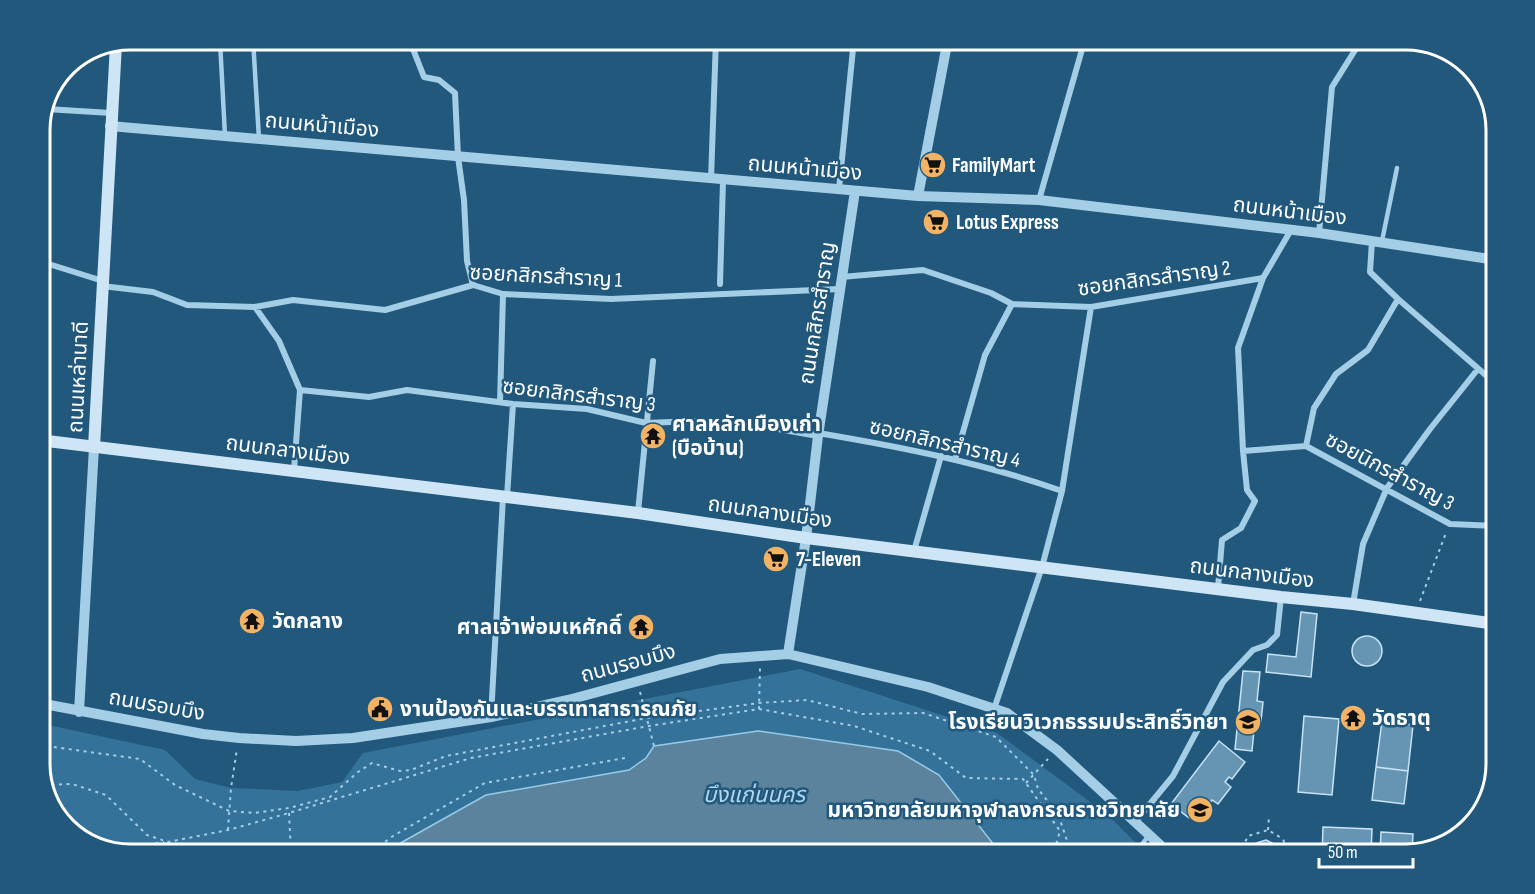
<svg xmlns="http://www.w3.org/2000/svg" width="1535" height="894" font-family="'Sofia Sans Condensed','Noto Sans Thai',sans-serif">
<rect width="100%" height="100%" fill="#21587c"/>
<!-- green -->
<path fill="#34729a" d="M 800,669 L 997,733 L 1108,815 L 1148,855 L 1002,855 L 939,775 L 655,746 L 646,758 L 629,770 L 486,795 L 397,845 L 384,855 L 129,855 L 84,843 L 51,810 L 39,771 L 39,723 L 165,750 L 195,779 L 231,788 L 298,791 L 342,782 L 363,753 Z"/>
<!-- water -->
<path fill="#5b839e" stroke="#97cae7" stroke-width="1.5" d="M 758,731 L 898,751 L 939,775 L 1002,855 L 384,855 L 397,845 L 486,795 L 629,770 L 646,758 L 654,746 Z"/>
<!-- building -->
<path fill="#6695b4" stroke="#c7e3f5" stroke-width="1.5" d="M 1301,612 L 1317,614 L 1311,677 L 1266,672 L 1268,654 L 1296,657 Z
M1352 651a15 15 0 1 1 30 0a15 15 0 1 1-30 0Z
M 1243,671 L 1260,672 L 1257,701 L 1263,702 L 1261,721 L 1255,720 L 1252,751 L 1235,749 Z
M 1304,716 L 1339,719 L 1332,795 L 1298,792 Z
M 1382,721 L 1413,725 L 1408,771 L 1376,767 Z
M 1219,741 L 1245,762 L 1232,779 L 1229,777 L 1225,782 L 1231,787 L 1218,804 L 1212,800 L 1206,807 L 1201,803 L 1189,818 L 1171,804 Z
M 1376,767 L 1408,771 L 1404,804 L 1372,800 Z
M 1323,827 L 1372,829 L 1371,855 L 1322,855 Z
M 1381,832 L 1413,834 L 1412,853 L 1380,855 Z
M 1266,840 L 1276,845 L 1279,855 L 1251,855 L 1256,843 Z"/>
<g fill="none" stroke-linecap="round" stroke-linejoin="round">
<!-- path -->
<path stroke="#a4cde6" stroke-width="2" stroke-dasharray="3 4.5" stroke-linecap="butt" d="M 1420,601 L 1446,533
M 640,692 L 654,746
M 759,709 L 760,667
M 39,745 L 140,759 L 175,785 L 229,811 L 254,813 L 289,808 L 330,797 L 358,772 L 372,763 L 400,771 L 411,770 L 446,756 L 647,718 L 759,703 L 807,700 L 862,714 L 923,713 L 996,737 L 1034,775 L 1038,789 L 1058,814 L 1072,855
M 1026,783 L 1048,759
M 44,785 L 72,784 L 106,795 L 147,835 L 168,842 L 228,830 L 289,813 L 471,758 L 649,726 L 759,709 L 854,726 L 930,751 L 966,778 L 1023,779 L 1060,831 L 1053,855
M 289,813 L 291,855
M 228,830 L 231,788 L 237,749
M 1268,830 L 1269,816
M 168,843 L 170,855
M 1212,845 L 1239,855
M 111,850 L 164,842
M 367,855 L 393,836 L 485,783 L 625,758
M 1239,855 L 1248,836 L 1268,830 L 1283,839 L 1289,855"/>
<!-- service -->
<path stroke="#a4cde6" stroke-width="4.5" d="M 225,136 L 220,41 L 253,39 L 259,139
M 1382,241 L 1397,168
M 1134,855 L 1149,835"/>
<!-- minor -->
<path stroke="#a4cde6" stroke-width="6" d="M 409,39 L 424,77 L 439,80 L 455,93 L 458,157 L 464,200 L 467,261 L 473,285
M 46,109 L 111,113
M 711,179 L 716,39
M 839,189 L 854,39
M 1039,200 L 1085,39
M 1319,233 L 1332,87 L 1357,47 L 1364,39
M 1372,241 L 1370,272 L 1398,299 L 1496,384
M 39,261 L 103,281
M 841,277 L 923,270 L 991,293 L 1012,304 L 1091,307 L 1263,278
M 720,284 L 723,181
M 102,286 L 153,292 L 187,305 L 255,307 L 293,300 L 385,310 L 473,285 L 503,294 L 611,299 L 839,289
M 255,307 L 279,341 L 300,390 L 294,470
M 300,390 L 369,397 L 407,390 L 513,404 L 587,409 L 646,423 L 695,421 L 749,424 L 818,436
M 500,402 L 503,294
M 818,433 C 901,447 983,463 1062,491
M 1306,446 L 1450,524 L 1496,526
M 1306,446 L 1314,408 L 1336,374 L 1368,350 L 1398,299
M 1243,451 L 1306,446
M 955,460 L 985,355 L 1012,304
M 507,497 L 513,404
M 638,512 L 653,361
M 914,551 L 941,456
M 1218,588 L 1222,540 L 1241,528 L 1255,501 L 1247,490 L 1243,451 L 1238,348 L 1263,278 L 1291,230
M 1353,604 L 1363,544 L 1387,488 L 1430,429 L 1478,369
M 994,709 L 1042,567 L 1062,491 L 1091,307
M 491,717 L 503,497
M 1136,821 L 1173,776 L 1223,682 L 1253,650 L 1267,645 L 1277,635 L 1281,597"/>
<!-- tertiary -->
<path stroke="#a4cde6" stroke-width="10" d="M 110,126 L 918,196 L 1039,200 L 1319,233 L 1496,260
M 918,196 L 948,39
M 788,654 L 806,538 L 818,436 L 855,191
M 39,703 L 203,734 L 239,738 L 296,741 L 353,738 L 491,717 L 568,700 L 720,659 L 788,654 L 928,687 L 1007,713 L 1057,750 L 1171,855
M 79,712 L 94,447"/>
<!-- secondary -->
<path stroke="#cee5f5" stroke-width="12" d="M 39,440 L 638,513 L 806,538 L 1281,597 L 1353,604 L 1496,624
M 94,447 L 116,44"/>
</g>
<!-- icons -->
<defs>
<symbol id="supermarket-disc" viewBox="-11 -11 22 22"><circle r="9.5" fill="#f3b365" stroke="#21587c"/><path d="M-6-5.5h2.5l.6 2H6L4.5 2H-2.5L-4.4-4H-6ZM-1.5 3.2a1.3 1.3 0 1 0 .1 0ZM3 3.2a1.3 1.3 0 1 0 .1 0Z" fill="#111"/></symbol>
<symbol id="temple-disc" viewBox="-11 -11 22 22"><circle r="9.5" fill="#f3b365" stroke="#21587c"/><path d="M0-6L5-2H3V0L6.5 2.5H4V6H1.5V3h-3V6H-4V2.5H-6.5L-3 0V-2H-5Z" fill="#111"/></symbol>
<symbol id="civic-disc" viewBox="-11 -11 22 22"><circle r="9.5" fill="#f3b365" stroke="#21587c"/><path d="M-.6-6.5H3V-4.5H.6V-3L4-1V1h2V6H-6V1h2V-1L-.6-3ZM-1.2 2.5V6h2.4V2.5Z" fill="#111"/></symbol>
<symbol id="school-disc" viewBox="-11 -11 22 22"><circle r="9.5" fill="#f3b365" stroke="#21587c"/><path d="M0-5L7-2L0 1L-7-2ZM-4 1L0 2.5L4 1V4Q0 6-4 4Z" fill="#111"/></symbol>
<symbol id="university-disc" viewBox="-11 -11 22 22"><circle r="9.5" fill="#f3b365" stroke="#21587c"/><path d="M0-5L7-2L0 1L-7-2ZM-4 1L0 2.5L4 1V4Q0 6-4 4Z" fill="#111"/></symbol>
</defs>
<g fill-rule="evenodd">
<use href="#supermarket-disc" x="918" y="150" width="30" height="30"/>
<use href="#supermarket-disc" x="921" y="207" width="30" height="30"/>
<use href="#temple-disc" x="638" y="421" width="30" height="30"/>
<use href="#supermarket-disc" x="761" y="544" width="30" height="30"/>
<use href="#temple-disc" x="237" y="606" width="30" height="30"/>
<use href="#temple-disc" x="626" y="612" width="30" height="30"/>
<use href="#civic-disc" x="365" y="694" width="30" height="30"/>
<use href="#temple-disc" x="1338" y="703" width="30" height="30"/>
<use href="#school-disc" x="1233" y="707" width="30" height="30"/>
<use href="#university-disc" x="1185" y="795" width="30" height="30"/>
</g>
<g text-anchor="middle" stroke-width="5" stroke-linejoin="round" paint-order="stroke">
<!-- street labels -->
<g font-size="21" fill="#fff" stroke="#21587c">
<text transform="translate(322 125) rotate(5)" y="7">ถนนหน้าเมือง</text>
<text transform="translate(805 168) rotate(5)" y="7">ถนนหน้าเมือง</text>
<text transform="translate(1290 211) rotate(7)" y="7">ถนนหน้าเมือง</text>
<text transform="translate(546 276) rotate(3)" y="7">ซอยกสิกรสำราญ 1</text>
<text transform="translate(1154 278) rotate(-8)" y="7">ซอยกสิกรสำราญ 2</text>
<text transform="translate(817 313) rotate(-81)" y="7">ถนนกสิกรสำราญ</text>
<text transform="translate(78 377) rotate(-87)" y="7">ถนนเหล่านาดี</text>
<text transform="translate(579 395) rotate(7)" y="7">ซอยกสิกรสำราญ 3</text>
<text transform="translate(945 443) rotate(13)" y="7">ซอยกสิกรสำราญ 4</text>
<text transform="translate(288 450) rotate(7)" y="7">ถนนกลางเมือง</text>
<text transform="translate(1390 471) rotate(28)" y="7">ซอยนิกรสำราญ 3</text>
<text transform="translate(770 512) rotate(8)" y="7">ถนนกลางเมือง</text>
<text transform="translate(1252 573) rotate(7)" y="7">ถนนกลางเมือง</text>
<text transform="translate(628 663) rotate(-15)" y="7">ถนนรอบบึง</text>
<text transform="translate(157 705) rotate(10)" y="7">ถนนรอบบึง</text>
</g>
<!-- poi labels -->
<g font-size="21" font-weight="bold" fill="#fff" stroke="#21587c" text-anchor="start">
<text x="952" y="172">FamilyMart</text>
<text x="956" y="229">Lotus Express</text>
<text x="672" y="431">ศาลหลักเมืองเก่า<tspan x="672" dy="24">(บือบ้าน)</tspan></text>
<text x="796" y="566">7-Eleven</text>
<text x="272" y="628">วัดกลาง</text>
<text x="622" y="634" text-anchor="end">ศาลเจ้าพ่อมเหศักดิ์</text>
<text x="400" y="716">งานป้องกันและบรรเทาสาธารณภัย</text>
<text x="1372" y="725">วัดธาตุ</text>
<text x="1228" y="729" text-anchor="end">โรงเรียนวิเวกธรรมประสิทธิ์วิทยา</text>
<text x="1180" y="817" text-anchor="end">มหาวิทยาลัยมหาจุฬาลงกรณราชวิทยาลัย</text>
</g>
<!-- water labels -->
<g font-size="22" font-style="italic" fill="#afd6ee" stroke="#21587c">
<text x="754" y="802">บึงแก่นนคร</text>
</g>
</g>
<!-- crop -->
<path d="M0 0H1535V894H0ZM130 50H1406A80 80 0 0 1 1486 130V764A80 80 0 0 1 1406 844H130A80 80 0 0 1 50 764V130A80 80 0 0 1 130 50Z" fill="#21587c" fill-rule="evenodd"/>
<path fill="none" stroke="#fff" stroke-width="3" d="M130 50H1406A80 80 0 0 1 1486 130V764A80 80 0 0 1 1406 844H130A80 80 0 0 1 50 764V130A80 80 0 0 1 130 50Z"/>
<!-- scale -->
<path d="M1319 858v9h94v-9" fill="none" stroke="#ffffff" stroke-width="3"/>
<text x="1328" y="858" font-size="18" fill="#ffffff" stroke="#21587c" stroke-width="4.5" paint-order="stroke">50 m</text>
</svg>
